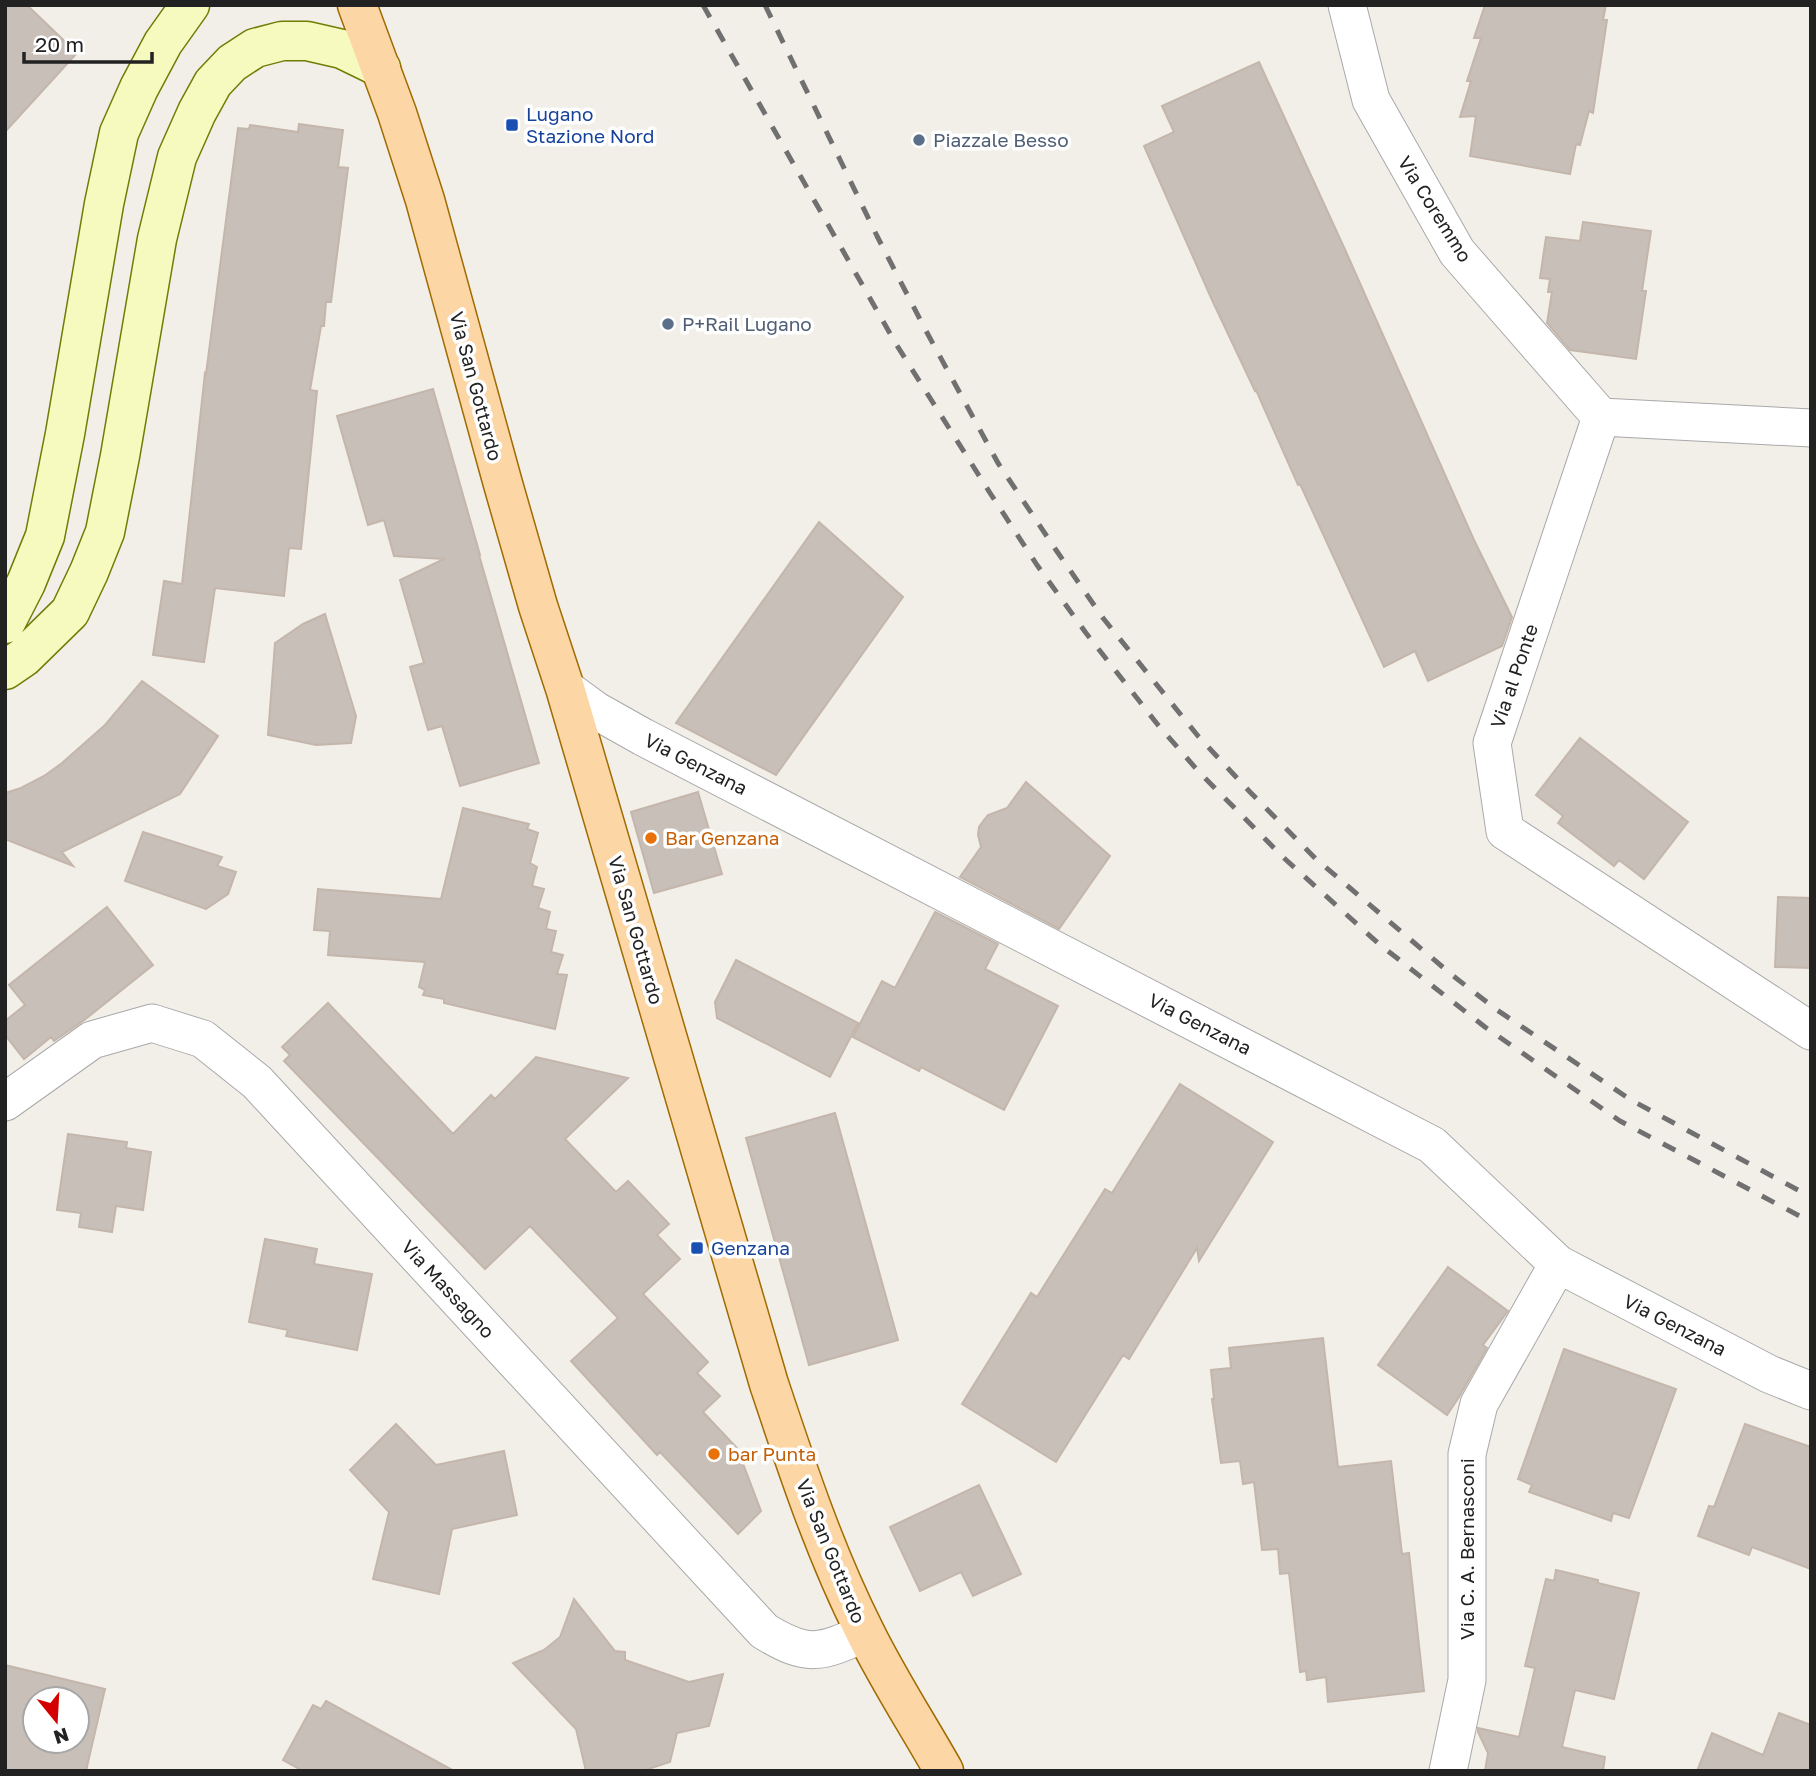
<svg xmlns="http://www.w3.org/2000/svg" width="1816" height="1776" font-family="'Golos Text',sans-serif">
<rect width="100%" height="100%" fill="#f2efe9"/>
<!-- building -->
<path fill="#c7bfb8" stroke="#c4b6ab" stroke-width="2" fill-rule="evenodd" d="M 5,5 L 27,5 L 77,53 L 5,132 Z
M 1485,5 L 1606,5 L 1603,20 L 1607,20 L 1593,113 L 1589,111 L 1580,145 L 1576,144 L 1570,174 L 1470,156 L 1476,116 L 1460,117 L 1471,81 L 1467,81 L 1481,38 L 1474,38 Z
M 1259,62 L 1347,254 L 1474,540 L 1512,617 L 1502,646 L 1428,681 L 1415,651 L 1384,667 L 1300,484 L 1298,485 L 1256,390 L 1255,391 L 1212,300 L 1144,146 L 1174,132 L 1162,106 Z
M 299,124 L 343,130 L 338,167 L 348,168 L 331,302 L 326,302 L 324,326 L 321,326 L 310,390 L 317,391 L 301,549 L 289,548 L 284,596 L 215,588 L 204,662 L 153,655 L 164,581 L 182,584 L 205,373 L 206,374 L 238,128 L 249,129 L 250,125 L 298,132 Z
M 1583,222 L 1651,231 L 1642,291 L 1646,291 L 1636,359 L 1570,350 L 1547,323 L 1552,292 L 1548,292 L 1550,279 L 1540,278 L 1546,237 L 1580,241 Z
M 433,389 L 480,555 L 479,555 L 539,763 L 460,786 L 442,726 L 428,730 L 410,667 L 424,663 L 400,580 L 444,559 L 394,556 L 384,520 L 368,525 L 337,416 Z
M 819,522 L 903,597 L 776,775 L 676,723 Z
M 325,614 L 356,716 L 351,743 L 316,745 L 268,735 L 275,643 L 303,624 Z
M 142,681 L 218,736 L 180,794 L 62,852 L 73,866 L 5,839 L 5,793 L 21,788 L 44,776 L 62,763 L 105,725 Z
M 1580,738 L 1688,822 L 1644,879 L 1619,860 L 1614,866 L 1558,823 L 1563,816 L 1536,795 Z
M 1026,782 L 1110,856 L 1059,929 L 960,877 L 981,847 L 978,835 L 979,827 L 984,820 L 988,815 L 1007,808 Z
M 698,792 L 722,874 L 654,893 L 631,812 Z
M 463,808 L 529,824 L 527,829 L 538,833 L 530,863 L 537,867 L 532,886 L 544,889 L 538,908 L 550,912 L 546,929 L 556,931 L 551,952 L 563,955 L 557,974 L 567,975 L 555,1029 L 444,1003 L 444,999 L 423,995 L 425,990 L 419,987 L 425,962 L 328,955 L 330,931 L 314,930 L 318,889 L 441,899 Z
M 143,832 L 222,857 L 217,866 L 236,872 L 228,894 L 206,909 L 125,881 Z
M 1778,897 L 1811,898 L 1811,968 L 1775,967 Z
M 107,907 L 153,965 L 83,1021 L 54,1041 L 51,1037 L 24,1059 L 5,1035 L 5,1021 L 25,1005 L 9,985 Z
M 935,912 L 998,944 L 985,969 L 1058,1006 L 1004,1110 L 921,1067 L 919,1071 L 853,1037 L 882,981 L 895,988 Z
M 736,960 L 858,1023 L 830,1077 L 717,1018 L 715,1002 Z
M 328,1003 L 453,1134 L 491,1095 L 495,1099 L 536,1057 L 628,1078 L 565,1139 L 616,1192 L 628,1181 L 669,1224 L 657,1235 L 680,1259 L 643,1294 L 708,1362 L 697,1373 L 720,1396 L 703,1412 L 737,1448 L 761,1511 L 738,1534 L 660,1452 L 657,1455 L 571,1361 L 618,1318 L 530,1226 L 485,1269 L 284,1061 L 290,1055 L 282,1047 Z
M 1180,1084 L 1273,1142 L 1199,1261 L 1197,1248 L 1129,1359 L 1123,1355 L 1056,1462 L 962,1404 L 1031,1293 L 1037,1297 L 1105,1189 L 1112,1193 Z
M 835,1113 L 898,1340 L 809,1365 L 746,1138 Z
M 68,1134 L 127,1142 L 126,1148 L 151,1152 L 143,1210 L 116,1206 L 112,1232 L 79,1227 L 81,1213 L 57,1210 Z
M 265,1239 L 317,1249 L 314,1264 L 372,1274 L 357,1350 L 286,1336 L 288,1330 L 249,1322 Z
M 1448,1267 L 1508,1311 L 1483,1345 L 1487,1348 L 1459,1397 L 1447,1415 L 1378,1365 Z
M 1323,1338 L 1338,1467 L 1391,1461 L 1402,1554 L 1409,1553 L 1424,1691 L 1328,1702 L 1326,1677 L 1307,1680 L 1306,1671 L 1300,1672 L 1289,1573 L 1280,1574 L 1278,1549 L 1262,1550 L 1254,1482 L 1243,1484 L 1240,1461 L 1221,1463 L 1212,1399 L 1214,1399 L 1211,1370 L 1231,1368 L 1229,1348 Z
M 1564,1349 L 1676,1389 L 1629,1518 L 1613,1513 L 1611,1521 L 1529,1492 L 1532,1485 L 1518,1479 Z
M 396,1424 L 436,1465 L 504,1451 L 517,1515 L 452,1529 L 439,1594 L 373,1579 L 389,1512 L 350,1470 Z
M 1745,1424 L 1811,1447 L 1811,1569 L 1752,1547 L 1749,1555 L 1698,1536 L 1709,1506 L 1714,1507 Z
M 979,1485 L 1021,1574 L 973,1596 L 961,1572 L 920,1591 L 890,1527 Z
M 1556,1570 L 1598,1580 L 1598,1583 L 1639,1593 L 1614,1699 L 1575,1690 L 1562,1747 L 1605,1757 L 1603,1771 L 1485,1771 L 1488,1753 L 1478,1732 L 1478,1728 L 1519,1737 L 1535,1668 L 1525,1666 L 1546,1579 L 1554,1581 Z
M 574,1599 L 615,1651 L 625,1652 L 625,1660 L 689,1682 L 723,1674 L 709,1726 L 677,1733 L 670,1762 L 642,1771 L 586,1771 L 576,1729 L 513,1663 L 544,1650 L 560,1637 Z
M 5,1665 L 105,1689 L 86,1771 L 5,1771 ZM 35,1699 L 77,1699 L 77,1741 L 35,1741 Z
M 326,1701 L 454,1771 L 303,1771 L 283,1760 L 313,1705 L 321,1709 Z
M 1779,1713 L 1811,1725 L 1811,1771 L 1697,1771 L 1712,1733 L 1763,1755 Z"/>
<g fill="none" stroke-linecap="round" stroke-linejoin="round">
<defs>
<path id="street" d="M 1347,5 L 1371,100 L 1457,252 L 1601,417
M 1811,428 L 1601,417 L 1492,743 L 1505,831 L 1811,1031
M 565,688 L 595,710 L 643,737 L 1432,1145 L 1558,1264 L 1769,1374 L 1811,1391
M 5,1102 L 92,1040 L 152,1023 L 203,1039 L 257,1082 L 764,1631 C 808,1658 820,1653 865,1633
M 1448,1771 L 1467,1680 L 1467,1454 L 1479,1404 L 1558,1264"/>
<path id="secondary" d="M 5,624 L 26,583 L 45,536 L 65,434 L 104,204 L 119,133 L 139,88 L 163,43 L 190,5
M 5,670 L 24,657 L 70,612 L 89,572 L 105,532 L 120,456 L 157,239 L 177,157 L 197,112 L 213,83 L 232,63 L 255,48 L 282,41 L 307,41 L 342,49 L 381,68"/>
<path id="primary" d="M 357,5 L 397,113 L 425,200 L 503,484 L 538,606 L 565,688 L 769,1384 C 797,1468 825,1553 865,1632 C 888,1679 918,1725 944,1771"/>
</defs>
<!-- street casing -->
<use href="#street" stroke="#a9a9a9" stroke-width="39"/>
<!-- secondary casing -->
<use href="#secondary" stroke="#707d05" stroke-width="41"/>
<!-- primary casing -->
<use href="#primary" stroke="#a06b00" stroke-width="41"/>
<!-- street -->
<use href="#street" stroke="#fff" stroke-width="37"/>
<!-- secondary -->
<use href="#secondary" stroke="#f7fabf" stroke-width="38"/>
<!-- primary -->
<use href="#primary" stroke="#fcd6a4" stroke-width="38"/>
<!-- rail -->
<path stroke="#707070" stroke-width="5" stroke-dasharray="14 14" stroke-linecap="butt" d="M 703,5 L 896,344 L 990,493 L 1037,565 L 1086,633 L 1158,725 L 1199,772 L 1284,858 L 1379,944 L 1485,1027 L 1620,1121 L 1811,1222
M 765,5 L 877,236 L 925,329 L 998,463 L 1056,550 L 1103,618 L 1198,736 L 1250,792 L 1316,859 L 1452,975 L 1497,1010 L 1631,1100 L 1811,1197"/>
</g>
<!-- markers -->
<g fill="#1a4fb4" stroke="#fff" stroke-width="2.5">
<rect x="505" y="118" width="14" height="14" rx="3.5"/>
<rect x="690" y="1241" width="14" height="14" rx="3.5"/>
</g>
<g fill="#5c6f8a" stroke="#fff" stroke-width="2.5">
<circle cx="919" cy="140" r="7"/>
<circle cx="668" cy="324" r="7"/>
</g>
<g fill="#e8710a" stroke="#fff" stroke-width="2.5">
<circle cx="651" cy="838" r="7"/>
<circle cx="714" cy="1454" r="7"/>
</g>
<g text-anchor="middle" stroke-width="7" stroke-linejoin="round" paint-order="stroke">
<!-- transit labels -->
<g font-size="19" fill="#164399" stroke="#fff" text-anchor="start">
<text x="526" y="121">Lugano<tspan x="526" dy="22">Stazione Nord</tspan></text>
<text x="711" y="1255">Genzana</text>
</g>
<!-- service labels -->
<g font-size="19" fill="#4e5e75" stroke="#fff" text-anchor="start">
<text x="933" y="147">Piazzale Besso</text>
<text x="682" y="331">P+Rail Lugano</text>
</g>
<!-- street labels -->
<g font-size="19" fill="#222" stroke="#fff">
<text transform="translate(1435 209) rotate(58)" y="7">Via Coremmo</text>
<text transform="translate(476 386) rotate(75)" y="7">Via San Gottardo</text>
<text transform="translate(1514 676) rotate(-71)" y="7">Via al Ponte</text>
<text transform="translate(696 764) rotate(27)" y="7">Via Genzana</text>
<text transform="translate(636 930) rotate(74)" y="7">Via San Gottardo</text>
<text transform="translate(1200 1024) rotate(27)" y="7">Via Genzana</text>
<text transform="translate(448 1289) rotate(47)" y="7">Via Massagno</text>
<text transform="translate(1675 1325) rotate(27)" y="7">Via Genzana</text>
<text transform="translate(1467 1549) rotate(-90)" y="7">Via C. A. Bernasconi</text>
<text transform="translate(831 1551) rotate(68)" y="7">Via San Gottardo</text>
</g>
<!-- food labels -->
<g font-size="19" fill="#c56008" stroke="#fff" text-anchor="start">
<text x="665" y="845">Bar Genzana</text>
<text x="728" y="1461">bar Punta</text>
</g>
</g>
<!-- border -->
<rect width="1816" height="1776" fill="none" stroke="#222222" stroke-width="14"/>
<!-- north arrow -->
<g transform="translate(56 1720) rotate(162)"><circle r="33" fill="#ffffff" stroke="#a7a7a7" stroke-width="2"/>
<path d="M0-5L12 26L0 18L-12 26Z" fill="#d40000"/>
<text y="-10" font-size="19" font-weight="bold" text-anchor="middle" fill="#222222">N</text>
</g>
<!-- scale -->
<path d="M24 52v10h128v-10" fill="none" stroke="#222222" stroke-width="3.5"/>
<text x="35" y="52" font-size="21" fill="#222222" stroke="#ffffff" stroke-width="5" paint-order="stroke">20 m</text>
</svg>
